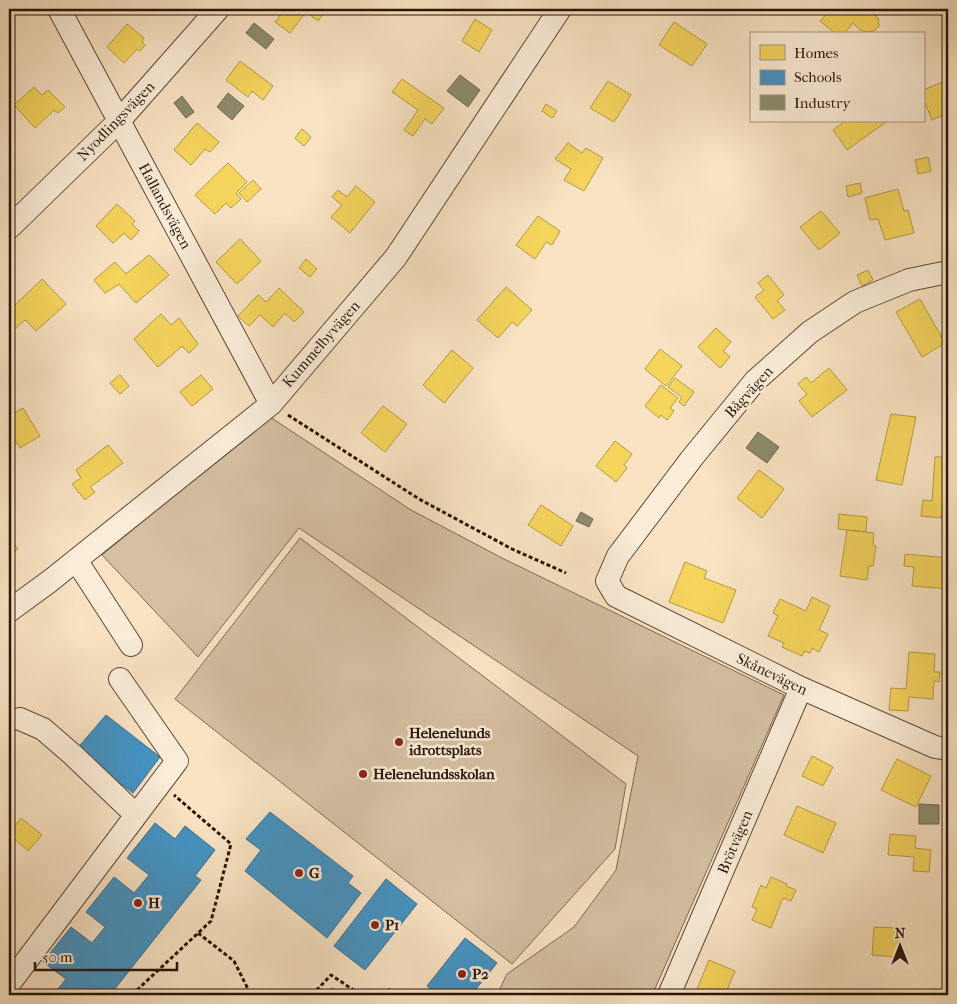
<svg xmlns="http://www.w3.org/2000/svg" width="957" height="1004" font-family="'IM FELL French Canon',serif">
<rect width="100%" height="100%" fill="#f9e3c3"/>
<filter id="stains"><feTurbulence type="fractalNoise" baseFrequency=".004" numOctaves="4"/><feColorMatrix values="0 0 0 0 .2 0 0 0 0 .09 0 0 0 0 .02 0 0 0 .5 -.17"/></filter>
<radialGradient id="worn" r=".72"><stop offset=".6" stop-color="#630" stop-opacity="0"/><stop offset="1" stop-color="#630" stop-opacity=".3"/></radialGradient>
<!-- green -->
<path fill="#d5c0a3" stroke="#7e6a55" d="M 270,417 L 411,510 L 502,558 L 784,695 L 654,991 L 638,995 L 497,995 L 507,974 L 574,927 L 616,870 L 638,756 L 299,528 L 198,657 L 102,555 Z
M 300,538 L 626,784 L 615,849 L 512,964 L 175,699 Z"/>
<!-- homes -->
<path fill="#f6d55c" stroke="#b89b42" d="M 285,9 L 327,9 L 318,21 L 306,12 L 290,33 L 275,22 Z
M 831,9 L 868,9 L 878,18 L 879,26 L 874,31 L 866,32 L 860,30 L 853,23 L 844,34 L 836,34 L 820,21 Z
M 475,19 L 492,30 L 479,52 L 462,41 Z
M 674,22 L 707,44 L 692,66 L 659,45 Z
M 127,24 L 144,38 L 142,42 L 145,45 L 140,51 L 137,49 L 124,63 L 107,47 Z
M 240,61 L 273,86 L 263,100 L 252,91 L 248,97 L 226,80 Z
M 402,79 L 444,108 L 432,124 L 425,119 L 413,136 L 404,130 L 418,110 L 392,92 Z
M 608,81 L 631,95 L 614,122 L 590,108 Z
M 945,81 L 948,90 L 948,113 L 932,120 L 923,98 L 923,90 Z
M 34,87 L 42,95 L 48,90 L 65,107 L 58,113 L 54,110 L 35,128 L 14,105 Z
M 546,104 L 557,111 L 552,118 L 542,111 Z
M 845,121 L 886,121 L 886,122 L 847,150 L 833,130 Z
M 197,123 L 219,142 L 210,152 L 205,149 L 191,165 L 174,150 Z
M 302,129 L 311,137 L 304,146 L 295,138 Z
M 568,143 L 582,153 L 586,148 L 603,158 L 584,191 L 564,180 L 571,169 L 555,159 Z
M 928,157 L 931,171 L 918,174 L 915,160 Z
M 228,163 L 247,182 L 236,193 L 241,199 L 231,208 L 226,203 L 215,214 L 195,195 Z
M 253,180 L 261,189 L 247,202 L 239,193 Z
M 860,183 L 862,193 L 848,197 L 846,186 Z
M 945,185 L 948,185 L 948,200 L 948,196 L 945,196 Z
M 356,186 L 375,202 L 350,233 L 331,217 L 342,205 L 332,197 L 338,190 L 347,197 Z
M 898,189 L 904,211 L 908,210 L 914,233 L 885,240 L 878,219 L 870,220 L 865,198 Z
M 117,204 L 135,221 L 132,224 L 139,231 L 131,240 L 124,233 L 113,243 L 96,226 Z
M 821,211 L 840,233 L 819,250 L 800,227 Z
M 538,216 L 560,231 L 552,245 L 546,242 L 535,259 L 516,245 Z
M 240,239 L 261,261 L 237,284 L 216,262 Z
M 149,255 L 169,275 L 136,303 L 119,284 L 105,293 L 94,280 L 115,262 L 126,274 Z
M 306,259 L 317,269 L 310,277 L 299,268 Z
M 868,270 L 873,280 L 862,286 L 857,275 Z
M 768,275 L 784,295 L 777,301 L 785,310 L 773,319 L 755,297 L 764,290 L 758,283 Z
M 42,279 L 66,304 L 36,331 L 25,320 L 13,331 L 9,326 L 9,303 L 13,307 Z
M 506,287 L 532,310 L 517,326 L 512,322 L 498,338 L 477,320 Z
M 279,288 L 304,312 L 294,322 L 285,313 L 273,327 L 260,315 L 249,326 L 238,316 L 258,295 L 266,302 Z
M 920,299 L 945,343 L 922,357 L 896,312 Z
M 161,314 L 171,325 L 179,318 L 198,344 L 189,353 L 182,346 L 158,367 L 134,339 Z
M 716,328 L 731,342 L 723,351 L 730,357 L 720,368 L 698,347 Z
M 660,349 L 682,366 L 666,386 L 645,369 Z
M 452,350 L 473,368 L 444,403 L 423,385 Z
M 829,368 L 847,390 L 812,417 L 799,401 L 807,394 L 798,384 L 806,377 L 811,383 Z
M 120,375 L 129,386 L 120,394 L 110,383 Z
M 201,375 L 213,389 L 192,406 L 180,392 Z
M 675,378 L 694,392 L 684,406 L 679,402 L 682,397 L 668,387 Z
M 661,385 L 678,398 L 670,408 L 674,411 L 667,420 L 661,415 L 659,418 L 645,406 Z
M 383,406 L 407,424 L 385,452 L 361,433 Z
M 23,408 L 40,436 L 20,448 L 15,440 L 9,443 L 9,416 Z
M 891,414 L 916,417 L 902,485 L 876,480 Z
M 615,441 L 632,454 L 624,465 L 627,468 L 616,482 L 596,466 Z
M 108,445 L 123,463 L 90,487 L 95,492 L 85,500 L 72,484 L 81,478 L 76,470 Z
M 935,457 L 948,457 L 948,504 L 943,504 L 941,518 L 921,516 L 923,500 L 932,501 Z
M 759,470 L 784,489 L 762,518 L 737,498 Z
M 541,505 L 573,526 L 561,546 L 528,525 Z
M 839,514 L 867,517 L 866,532 L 838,529 Z
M 847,530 L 874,533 L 873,545 L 876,546 L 873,566 L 869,566 L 867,580 L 840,576 Z
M 9,536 L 18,549 L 9,556 Z
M 905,554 L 948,558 L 948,589 L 912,586 L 914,567 L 904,566 Z
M 685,562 L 707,571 L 704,578 L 736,590 L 723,623 L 669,602 Z
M 812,597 L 830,606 L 819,630 L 828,634 L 819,652 L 812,648 L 810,653 L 804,651 L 802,656 L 782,647 L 784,643 L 768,636 L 778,616 L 773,613 L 780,599 L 806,611 Z
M 909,652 L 935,654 L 934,672 L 940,672 L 939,682 L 934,681 L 933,699 L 909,697 L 908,711 L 889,710 L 891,688 L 906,689 Z
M 812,756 L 833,767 L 823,786 L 802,776 Z
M 897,759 L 931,776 L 916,807 L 881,790 Z
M 797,806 L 836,823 L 823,853 L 784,835 Z
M 21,818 L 42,835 L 28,851 L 9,834 Z
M 890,834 L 916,836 L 915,848 L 931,850 L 929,872 L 913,871 L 914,857 L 888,855 Z
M 771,877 L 787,884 L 786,886 L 796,890 L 791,901 L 783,898 L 771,928 L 752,920 L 757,909 L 752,907 L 761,885 L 766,888 Z
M 874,927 L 899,928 L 897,957 L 872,955 Z
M 709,960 L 735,971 L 725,995 L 695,994 Z"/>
<!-- schools -->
<path fill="#4393c3" stroke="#3a6d8b" d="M 106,715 L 160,757 L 133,793 L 76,750 Z
M 270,812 L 353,876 L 348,883 L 361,893 L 327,938 L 245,871 L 261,850 L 246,839 Z
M 155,823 L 175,839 L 185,826 L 215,850 L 195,876 L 201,880 L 110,995 L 53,995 L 66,979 L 43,962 L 71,927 L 92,943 L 105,927 L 86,912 L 114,877 L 134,893 L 149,875 L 127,858 Z
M 386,879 L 417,904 L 365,970 L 334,946 Z
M 465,938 L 497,963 L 471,995 L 439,995 L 427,986 Z
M 332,988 L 341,995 L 326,995 Z
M 389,988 L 398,995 L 383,995 Z
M 152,990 L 160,995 L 148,995 Z"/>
<!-- industry -->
<path fill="#8c8c6e" stroke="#6d684f" d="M 254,23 L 274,39 L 266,49 L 246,33 Z
M 460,75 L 480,90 L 468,107 L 447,91 Z
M 228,93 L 244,106 L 232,120 L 217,107 Z
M 182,96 L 194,112 L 186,118 L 174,103 Z
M 758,432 L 779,447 L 767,463 L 746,448 Z
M 581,512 L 593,519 L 589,527 L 576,521 Z
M 919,804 L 939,805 L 939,824 L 919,824 Z"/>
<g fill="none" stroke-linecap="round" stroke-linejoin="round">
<defs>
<path id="minor" d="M 59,9 L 271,404
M 9,228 L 119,121 L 218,9
M 948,272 L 909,280 L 855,302 L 810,332 L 755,381 L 692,458 L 618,556 L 607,581 L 616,596 L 801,688 L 935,747 L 948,749
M 76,560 L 131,645
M 9,611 L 50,581 L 271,404 L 396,257 L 560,9
M 20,719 L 43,729 L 73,755 L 136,815
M 9,984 L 177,761 L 120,679
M 669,995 L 801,688"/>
</defs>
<!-- minor casing -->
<use href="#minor" stroke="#5b4836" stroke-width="24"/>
<!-- path -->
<path stroke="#261507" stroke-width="3" stroke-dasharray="4 2.5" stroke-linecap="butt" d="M 288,415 L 419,499 L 512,549 L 566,573
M 198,933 L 234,961 L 251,995
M 137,990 L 211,921 L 231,844 L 174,795
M 312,995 L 331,975 L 358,993 L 359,995"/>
<!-- minor -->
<use href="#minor" stroke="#fbedd8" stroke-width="22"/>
</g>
<!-- markers -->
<g fill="#8f2418" stroke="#fbedd8" stroke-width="2">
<circle cx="399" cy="742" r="5"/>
<circle cx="363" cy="774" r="5"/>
<circle cx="299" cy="873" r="5"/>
<circle cx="138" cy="903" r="5"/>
<circle cx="375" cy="925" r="5"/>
<circle cx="462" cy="974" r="5"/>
</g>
<g text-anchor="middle" stroke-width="5" stroke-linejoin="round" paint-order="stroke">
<!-- street labels -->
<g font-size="15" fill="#261507" stroke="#fbedd8">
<text transform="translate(116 121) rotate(-46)" y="5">Nyodlingsvägen</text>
<text transform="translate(165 206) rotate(62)" y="5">Hallandsvägen</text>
<text transform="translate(321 344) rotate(-49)" y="5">Kummelbyvägen</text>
<text transform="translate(749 392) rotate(-48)" y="5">Bågvägen</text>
<text transform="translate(772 674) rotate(26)" y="5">Skånevägen</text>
<text transform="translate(735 842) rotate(-67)" y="5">Brötvägen</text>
</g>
<!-- poi labels -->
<g font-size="15" font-weight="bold" fill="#261507" stroke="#fbedd8" text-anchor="start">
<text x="409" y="738">Helenelunds<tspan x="409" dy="17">idrottsplats</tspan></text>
<text x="373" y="779">Helenelundsskolan</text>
<text x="309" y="878">G</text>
<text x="148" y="908">H</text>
<text x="385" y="930">P1</text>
<text x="472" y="979">P2</text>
</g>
</g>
<!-- margin -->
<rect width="957" height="1004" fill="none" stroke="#f9e3c3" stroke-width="30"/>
<rect x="10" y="10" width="937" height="984" fill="none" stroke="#261507" stroke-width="2.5"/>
<rect x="15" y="15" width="927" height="974" fill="none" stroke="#261507"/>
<!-- legend -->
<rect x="750" y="32" width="175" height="90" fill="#fbedd8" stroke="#a69784"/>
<rect x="760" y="45" width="25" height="15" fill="#f6d55c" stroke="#a69784"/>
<text x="794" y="58" font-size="15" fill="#261507">Homes</text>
<rect x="760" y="70" width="25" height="15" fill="#4393c3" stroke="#a69784"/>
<text x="794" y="82" font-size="15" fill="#261507">Schools</text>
<rect x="760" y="95" width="25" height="15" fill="#8c8c6e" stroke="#a69784"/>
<text x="794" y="108" font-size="15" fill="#261507">Industry</text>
<!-- north arrow -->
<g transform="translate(900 946)" stroke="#fbedd8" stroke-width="4" paint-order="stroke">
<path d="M0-4L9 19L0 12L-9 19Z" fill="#261507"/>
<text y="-8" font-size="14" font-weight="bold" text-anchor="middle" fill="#261507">N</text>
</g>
<!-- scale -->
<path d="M35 962v8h142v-8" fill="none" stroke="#261507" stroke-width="2.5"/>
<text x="42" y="962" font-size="15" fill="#261507" stroke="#fbedd8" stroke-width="4" paint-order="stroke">50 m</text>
<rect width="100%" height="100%" filter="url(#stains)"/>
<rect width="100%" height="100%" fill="url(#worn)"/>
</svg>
